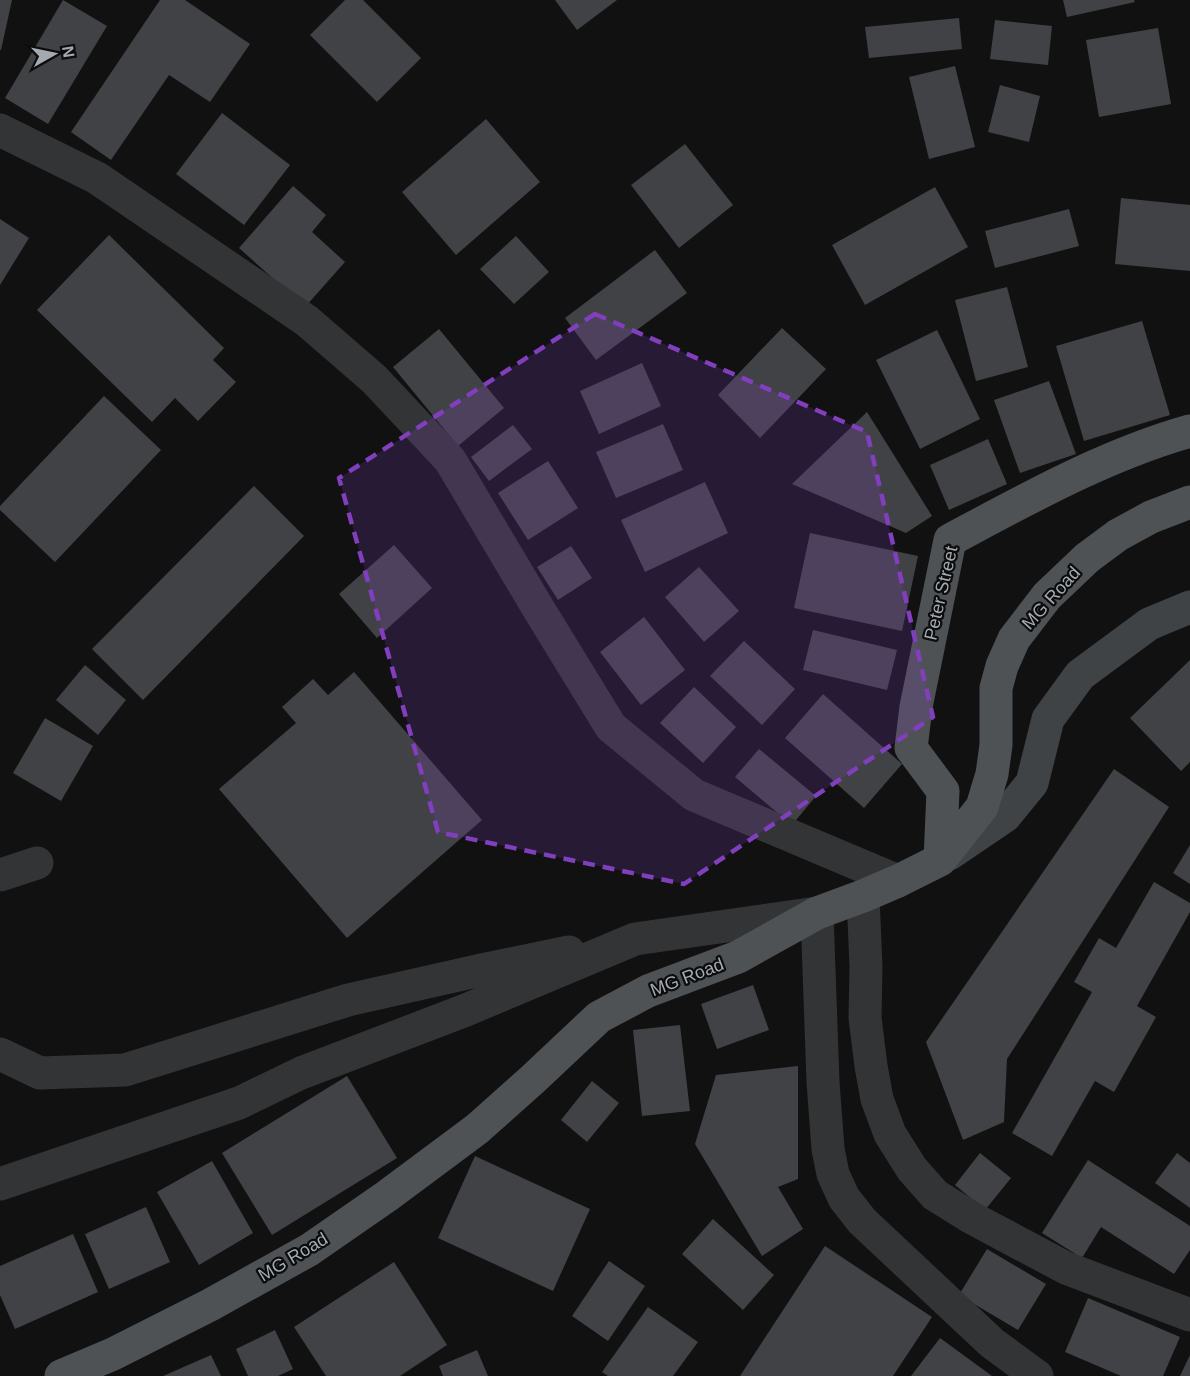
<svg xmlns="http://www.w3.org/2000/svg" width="1190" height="1376" font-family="Arial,sans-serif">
<rect width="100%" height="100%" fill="#111112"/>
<!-- building -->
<path fill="#404245" d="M 0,0 L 12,0 L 1,50 L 0,50 Z
M 63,0 L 107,26 L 48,124 L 5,98 Z
M 160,0 L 185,0 L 250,44 L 210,102 L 169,75 L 111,160 L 71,132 Z
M 345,0 L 363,0 L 421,58 L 377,102 L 310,35 Z
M 555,0 L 617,0 L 577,30 Z
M 1063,0 L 1134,0 L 1135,2 L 1067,17 Z
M 959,18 L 962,49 L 869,58 L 865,27 Z
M 995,20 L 1052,26 L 1048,65 L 990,59 Z
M 1158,28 L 1171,104 L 1099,117 L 1086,40 Z
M 955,66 L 975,147 L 929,159 L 909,77 Z
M 1000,85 L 1040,96 L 1029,142 L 988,132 Z
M 222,113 L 290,165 L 244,225 L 176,174 Z
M 486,119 L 540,182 L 456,255 L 402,192 Z
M 685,144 L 733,205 L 679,248 L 631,185 Z
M 293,186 L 326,215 L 312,232 L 345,262 L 305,307 L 239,248 Z
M 935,187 L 968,247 L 865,305 L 832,245 Z
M 1121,198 L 1190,205 L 1190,271 L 1115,264 Z
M 1069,209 L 1079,246 L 995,268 L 985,231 Z
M 0,219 L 29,238 L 0,285 Z
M 109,235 L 224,348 L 213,360 L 236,382 L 198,421 L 175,398 L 152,422 L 37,310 Z
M 516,236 L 549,272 L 514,304 L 480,269 Z
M 655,250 L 687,293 L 596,360 L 565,318 Z
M 1007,287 L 1028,367 L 976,381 L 955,300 Z
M 1142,321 L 1170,415 L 1084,441 L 1056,346 Z
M 782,328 L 826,369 L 760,438 L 718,395 Z
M 439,329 L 504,408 L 458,446 L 393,367 Z
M 937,330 L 980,419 L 920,449 L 876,360 Z
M 642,363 L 661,406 L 599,434 L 580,391 Z
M 1049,381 L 1076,454 L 1020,473 L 994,400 Z
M 104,396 L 161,450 L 55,562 L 0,510 L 0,506 Z
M 867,412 L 932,516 L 906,533 L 792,484 Z
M 663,424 L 683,470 L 616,498 L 596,452 Z
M 513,425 L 532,449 L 489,481 L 471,457 Z
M 988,439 L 1007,484 L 949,510 L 930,465 Z
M 548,461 L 578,508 L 528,540 L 498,493 Z
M 705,482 L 728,533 L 645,572 L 621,520 Z
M 254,486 L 304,536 L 143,700 L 92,649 Z
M 810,533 L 918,556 L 902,631 L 794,608 Z
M 394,545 L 432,588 L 377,638 L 339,594 Z
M 571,546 L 592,578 L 558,600 L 537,567 Z
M 699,567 L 739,611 L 704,642 L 665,597 Z
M 644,617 L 685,670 L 641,705 L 600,652 Z
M 813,630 L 897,650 L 887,690 L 803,670 Z
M 744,641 L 795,689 L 762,725 L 710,676 Z
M 1190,660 L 1190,762 L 1181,771 L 1130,718 Z
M 85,665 L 126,700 L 98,735 L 56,700 Z
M 354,672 L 482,820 L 347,938 L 219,789 L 296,723 L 282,707 L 313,679 L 328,695 Z
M 694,687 L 736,727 L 703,763 L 660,723 Z
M 823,694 L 902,764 L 864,808 L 785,738 Z
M 45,718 L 93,746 L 61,801 L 13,773 Z
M 759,749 L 816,796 L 792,825 L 735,777 Z
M 1114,769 L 1169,807 L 1007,1059 L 1004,1122 L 963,1140 L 926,1042 Z
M 1190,845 L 1190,884 L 1173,873 Z
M 1154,882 L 1190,903 L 1190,912 L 1137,1006 L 1156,1017 L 1114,1092 L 1095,1081 L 1052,1156 L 1012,1133 L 1092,992 L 1074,982 L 1099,938 L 1116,948 Z
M 753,985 L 769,1030 L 717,1049 L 701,1004 Z
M 680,1025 L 690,1111 L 642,1116 L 633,1030 Z
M 798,1066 L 798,1179 L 778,1187 L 803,1229 L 762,1256 L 695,1144 L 716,1075 Z
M 347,1076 L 397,1158 L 272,1235 L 222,1153 Z
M 592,1081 L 619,1103 L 587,1142 L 561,1120 Z
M 980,1153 L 1011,1178 L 985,1210 L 955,1185 Z
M 1177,1153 L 1190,1163 L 1190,1208 L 1155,1183 Z
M 475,1156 L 590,1209 L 553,1291 L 438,1238 Z
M 1088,1160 L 1190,1226 L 1190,1250 L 1174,1274 L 1101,1227 L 1082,1258 L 1042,1233 Z
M 212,1161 L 253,1233 L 199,1265 L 157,1192 Z
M 146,1207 L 170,1262 L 109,1289 L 85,1234 Z
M 713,1219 L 774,1275 L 743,1310 L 682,1254 Z
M 73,1234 L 98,1292 L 15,1329 L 0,1295 L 0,1266 Z
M 825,1246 L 932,1317 L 893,1376 L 740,1376 Z
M 987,1249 L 1046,1284 L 1018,1330 L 959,1295 Z
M 609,1261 L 645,1286 L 608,1341 L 572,1316 Z
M 394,1262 L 447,1345 L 400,1376 L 326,1376 L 294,1327 Z
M 1088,1298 L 1180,1337 L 1163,1376 L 1121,1376 L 1065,1352 Z
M 648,1307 L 698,1342 L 673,1376 L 608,1376 L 602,1372 Z
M 275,1330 L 293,1369 L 278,1376 L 248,1376 L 236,1349 Z
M 940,1338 L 992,1376 L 911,1376 Z
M 477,1350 L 488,1376 L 443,1376 L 439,1366 Z
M 211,1355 L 221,1376 L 163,1376 Z
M 1190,1355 L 1190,1376 L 1180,1376 Z"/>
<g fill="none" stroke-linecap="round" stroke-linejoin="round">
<!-- street -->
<path stroke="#323436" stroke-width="33" d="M 0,130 L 97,178 L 307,321 L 374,379 L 450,460 L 538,608 L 611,727 L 694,795 L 898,881
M 0,875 L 37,863
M 863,896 L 866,967 L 865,1018 L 871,1066 L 877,1099 L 890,1134 L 912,1169 L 935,1195 L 972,1218 L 1066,1268 L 1190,1315
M 0,1054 L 40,1073 L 125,1070 L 348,1000 L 481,970 L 569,952
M 0,1184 L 239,1103 L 301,1073 L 466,1010 L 635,939 L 817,913 L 823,1082 L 828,1149 L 833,1174 L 844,1198 L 862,1221 L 992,1343 L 1037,1376"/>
<!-- secondary -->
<path stroke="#404346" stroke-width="33" d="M 949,854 L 1005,816 L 1032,783 L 1048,719 L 1080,675 L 1149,624 L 1190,607"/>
<!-- primary -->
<path stroke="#4e5255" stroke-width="33" d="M 940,860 L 943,791 L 911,748 L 916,707 L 950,540 C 1027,499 1105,455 1190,431
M 61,1376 L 113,1354 L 210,1305 L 309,1250 L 387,1196 L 477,1129 L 532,1080 L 599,1017 L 648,991 L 738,957 L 817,913 L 863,896 L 898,881 L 940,860 L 982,807 L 992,774 L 996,745 L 996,688 L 1002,666 L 1014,639 L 1047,596 L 1087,558 L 1118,535 L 1151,517 L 1190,502"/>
</g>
<!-- marked area -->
<path fill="#813fbd" fill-opacity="0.2" stroke="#813fbd" stroke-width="4.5" stroke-dasharray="12 8" stroke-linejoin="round" d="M 595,314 L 867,432 L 933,717 L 684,884 L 438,832 L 339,478 Z"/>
<g text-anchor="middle" stroke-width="4.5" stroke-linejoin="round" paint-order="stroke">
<!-- street labels -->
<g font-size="18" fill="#a3abb1" stroke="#0c0c0d">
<text transform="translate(941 593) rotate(-77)" y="6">Peter Street</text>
<text transform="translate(1051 598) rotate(-48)" y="6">MG Road</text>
<text transform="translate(687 977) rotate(-21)" y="6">MG Road</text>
<text transform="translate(293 1257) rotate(-31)" y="6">MG Road</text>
</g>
</g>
<!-- north arrow -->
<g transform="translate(54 54) rotate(81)" stroke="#0c0c0d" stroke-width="4.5" paint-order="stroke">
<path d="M0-4.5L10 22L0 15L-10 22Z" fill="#a3abb1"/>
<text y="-9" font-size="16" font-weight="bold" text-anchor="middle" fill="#a3abb1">N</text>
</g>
</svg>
